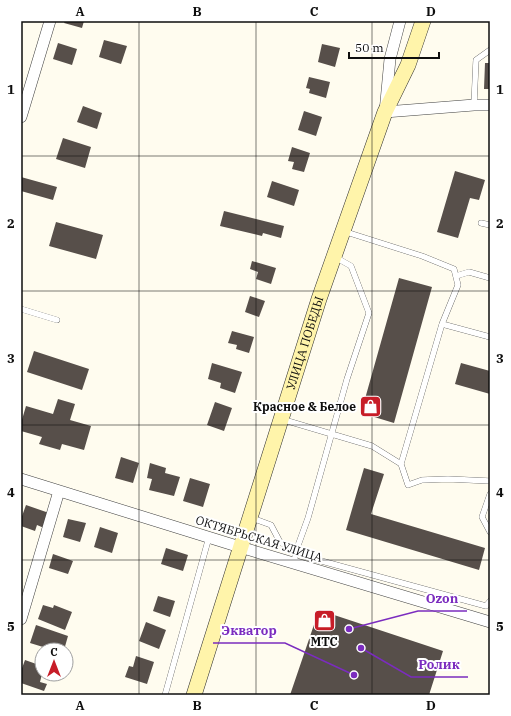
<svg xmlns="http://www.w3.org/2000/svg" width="511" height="716" font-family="'IBM Plex Serif',serif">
<rect width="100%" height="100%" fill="#fffcef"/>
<!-- building -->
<path fill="#574f4a" d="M 65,21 L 84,21 L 82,28 L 64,23 Z
M 104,40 L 127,46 L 121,64 L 99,57 Z
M 58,43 L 77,49 L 72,65 L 53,59 Z
M 322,44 L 340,48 L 335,67 L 318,62 Z
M 485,63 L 490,63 L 490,89 L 484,89 Z
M 309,77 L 330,82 L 326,98 L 309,93 L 310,89 L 306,88 Z
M 83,106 L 102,113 L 97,129 L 77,122 Z
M 304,111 L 322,117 L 316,136 L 298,130 Z
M 63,138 L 91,147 L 85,168 L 56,159 Z
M 292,147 L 310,153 L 304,172 L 292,169 L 294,162 L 288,161 Z
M 455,171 L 485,180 L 479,200 L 470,198 L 458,238 L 437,232 Z
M 21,177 L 57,187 L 53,200 L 21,191 Z
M 272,181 L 299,190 L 294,206 L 267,197 Z
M 224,211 L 284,226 L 281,238 L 263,233 L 262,236 L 220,226 Z
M 56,222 L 103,235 L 96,259 L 49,246 Z
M 252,261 L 276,268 L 271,284 L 256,279 L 258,272 L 250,269 Z
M 399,278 L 432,287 L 394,423 L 361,413 Z
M 250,296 L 265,301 L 259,317 L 245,312 Z
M 232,331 L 254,337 L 249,353 L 236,349 L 237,345 L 228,343 Z
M 34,351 L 89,369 L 82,390 L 27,372 Z
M 212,363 L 242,372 L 235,393 L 220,388 L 221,383 L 208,379 Z
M 461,363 L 490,371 L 490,394 L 455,384 Z
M 58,399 L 75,404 L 70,420 L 91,426 L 84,450 L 62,444 L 60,450 L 39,444 L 42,437 L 21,431 L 21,423 L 26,406 L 53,414 Z
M 215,402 L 232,408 L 224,431 L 207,425 Z
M 121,457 L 139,463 L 133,483 L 115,478 Z
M 150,463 L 166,468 L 165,473 L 180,477 L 174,496 L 149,490 L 152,479 L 147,478 Z
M 364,468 L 384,474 L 371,514 L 485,548 L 479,570 L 346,530 Z
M 190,478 L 210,484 L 203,507 L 183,501 Z
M 26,505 L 49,513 L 44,528 L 37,525 L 35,531 L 21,526 L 21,519 Z
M 68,519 L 86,523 L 80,542 L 63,537 Z
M 100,527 L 118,533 L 112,553 L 94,547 Z
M 166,548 L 188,555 L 183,571 L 161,564 Z
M 53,554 L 73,561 L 68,574 L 49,568 Z
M 158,596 L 175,601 L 170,617 L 153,611 Z
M 43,605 L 53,608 L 54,605 L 72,612 L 65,630 L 38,619 Z
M 319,610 L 443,651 L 429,695 L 290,695 Z
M 146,622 L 166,630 L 159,649 L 139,641 Z
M 36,625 L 68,636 L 64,650 L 53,650 L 30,643 Z
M 136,656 L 154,662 L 147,684 L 125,677 L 129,666 L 133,667 Z
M 25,660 L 42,666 L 42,674 L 40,682 L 47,684 L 44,691 L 21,683 L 21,671 Z"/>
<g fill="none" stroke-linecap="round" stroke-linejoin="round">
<defs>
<path id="lane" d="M 474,105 L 476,60 L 490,50
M 481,223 L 490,225
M 343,231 L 422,256 L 454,269 L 458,285 L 442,324 L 401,464 L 408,485 L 422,480 L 448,479 L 490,481
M 456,276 L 469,272 L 490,278
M 21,309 L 57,320
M 442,324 L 490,337
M 281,419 L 372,446 L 401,464
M 490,494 L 482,517 L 490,532
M 252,518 L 271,525 L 280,542 L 307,557 L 486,606 L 490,601
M 294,563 L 296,551 L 308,518 L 347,379 L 369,313 L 351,266 L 335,257
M 165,695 L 209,537"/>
<path id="street" d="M 400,21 L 390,59 L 385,112 L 474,105 L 490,105
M 21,117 L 50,21
M 21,479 L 240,547 L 490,622
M 21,619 L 59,491"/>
<g id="secondary">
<path id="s1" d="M 194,695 L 319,299 L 385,112 L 408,65 L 423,21"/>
</g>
</defs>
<!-- lane casing -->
<use href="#lane" stroke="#414141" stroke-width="6"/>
<!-- street casing -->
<use href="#street" stroke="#414141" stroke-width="12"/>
<!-- secondary casing -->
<use href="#secondary" stroke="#303030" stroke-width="16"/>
<!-- lane -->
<use href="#lane" stroke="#fff" stroke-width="5.5"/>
<!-- street -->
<use href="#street" stroke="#fff" stroke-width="11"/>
<!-- secondary -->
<use href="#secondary" stroke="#fff4aa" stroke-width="15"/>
</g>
<!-- grid -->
<path fill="none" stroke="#0e0e0e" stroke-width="1" stroke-opacity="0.55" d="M 139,21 L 139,695M 256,21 L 256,695M 372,21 L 372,695M 21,156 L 490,156M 21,291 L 490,291M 21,425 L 490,425M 21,560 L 490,560"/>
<!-- icons -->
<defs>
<symbol id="shop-square" viewBox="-11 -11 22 22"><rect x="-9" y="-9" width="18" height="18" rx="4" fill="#c71d28" stroke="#fff"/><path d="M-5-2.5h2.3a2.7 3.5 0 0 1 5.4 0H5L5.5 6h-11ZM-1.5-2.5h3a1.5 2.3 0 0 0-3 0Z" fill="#fff"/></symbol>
</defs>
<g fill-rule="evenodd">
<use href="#shop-square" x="358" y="394" width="25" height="25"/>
<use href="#shop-square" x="312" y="608" width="25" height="25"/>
</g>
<g text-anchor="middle" stroke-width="4" stroke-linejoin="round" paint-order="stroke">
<!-- street labels -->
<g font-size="12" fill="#0e0e0e" stroke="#fff">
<text dy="4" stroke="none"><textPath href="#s1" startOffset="369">УЛИЦА ПОБЕДЫ</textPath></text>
<text transform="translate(259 539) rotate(17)" y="4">ОКТЯБРЬСКАЯ УЛИЦА</text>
</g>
<!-- poi labels -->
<g font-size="12" font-weight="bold" fill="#0e0e0e" stroke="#fff" text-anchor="end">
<text x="356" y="411">Красное &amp; Белое</text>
<text x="324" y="646" text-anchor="middle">МТС</text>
</g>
</g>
<!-- callouts -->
<path fill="none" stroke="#7b2cbf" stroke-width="1.5" d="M349 629L418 611H467M354 675L285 643H213M361 648L411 677H468"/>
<g fill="#7b2cbf" stroke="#fff" stroke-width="1.5">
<circle cx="349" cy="629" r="4"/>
<circle cx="354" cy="675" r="4"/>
<circle cx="361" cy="648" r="4"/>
</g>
<g font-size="13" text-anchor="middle" font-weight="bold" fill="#7b2cbf" stroke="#fff" stroke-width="4" stroke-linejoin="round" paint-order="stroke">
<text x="442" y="603">Ozon</text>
<text x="249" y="635">Экватор</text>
<text x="439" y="669">Ролик</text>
</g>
<!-- border -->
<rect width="511" height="716" fill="none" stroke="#ffffff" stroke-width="44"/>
<!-- north arrow -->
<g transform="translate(54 662)"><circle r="19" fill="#ffffff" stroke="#9f9f9f"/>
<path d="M0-3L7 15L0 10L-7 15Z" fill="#c71d28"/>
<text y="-6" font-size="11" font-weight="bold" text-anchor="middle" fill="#0e0e0e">С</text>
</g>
<!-- scale -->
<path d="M349 52v6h90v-6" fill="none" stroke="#0e0e0e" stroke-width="2"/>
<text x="355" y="52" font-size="12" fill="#0e0e0e" stroke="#ffffff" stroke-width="3" paint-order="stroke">50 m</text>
<rect x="22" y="22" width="467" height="672" fill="none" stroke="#0e0e0e" stroke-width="1.5"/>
<g font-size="13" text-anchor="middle" font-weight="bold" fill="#0e0e0e">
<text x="80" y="16">A</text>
<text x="197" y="16">B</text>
<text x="314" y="16">C</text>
<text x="431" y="16">D</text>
<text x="11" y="94">1</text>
<text x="500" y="94">1</text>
<text x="11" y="228">2</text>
<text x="500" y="228">2</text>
<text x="11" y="363">3</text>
<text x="500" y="363">3</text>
<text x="11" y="497">4</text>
<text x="500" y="497">4</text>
<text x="11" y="631">5</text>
<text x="500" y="631">5</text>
<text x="80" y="710">A</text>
<text x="197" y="710">B</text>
<text x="314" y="710">C</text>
<text x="431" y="710">D</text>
</g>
</svg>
